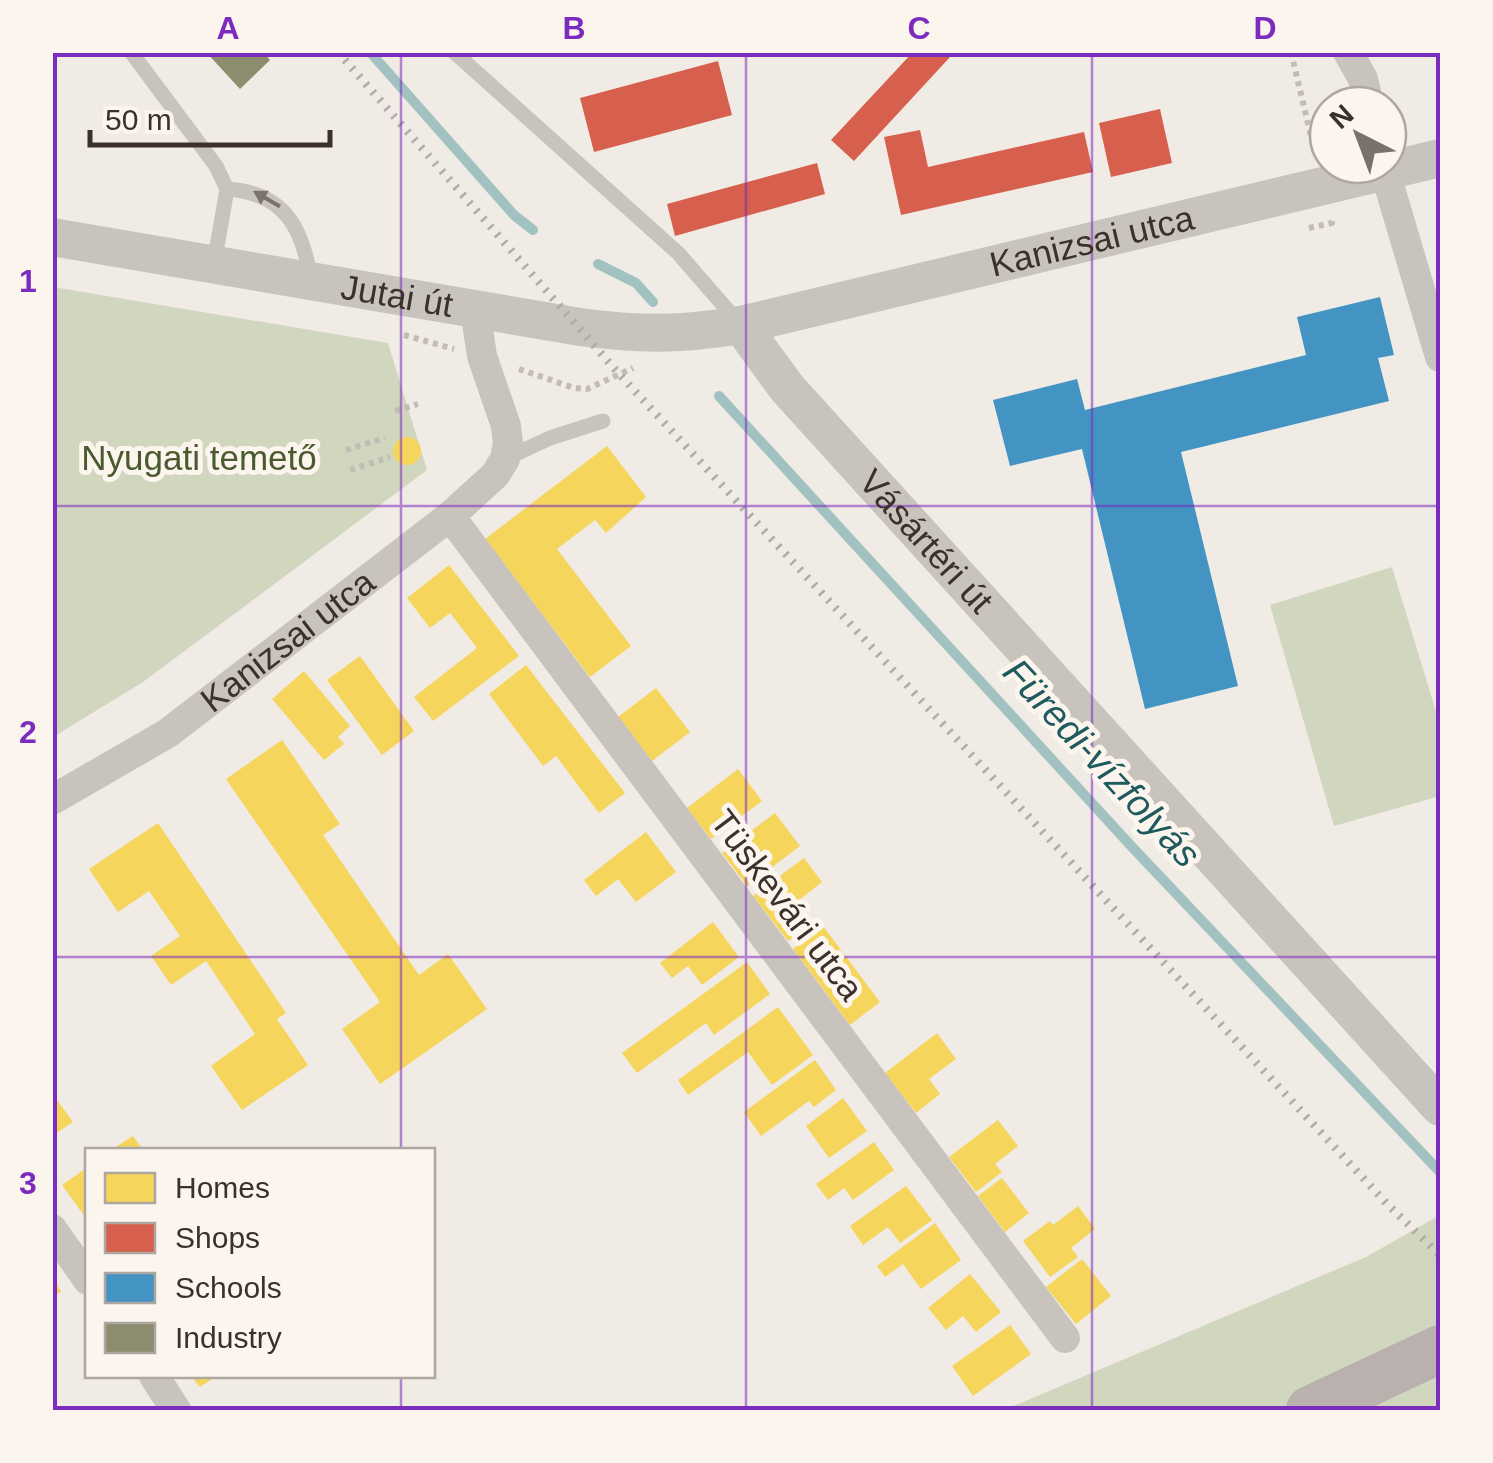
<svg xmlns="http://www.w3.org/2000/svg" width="1493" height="1463" font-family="Arial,sans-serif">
<rect width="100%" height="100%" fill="#f0ebe5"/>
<!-- green -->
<path fill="#d1d6bf" d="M 53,287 L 388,343 L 427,470 L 143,682 L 53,737 Z
M 1392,567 L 1440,725 L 1440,796 L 1334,826 L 1270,605 Z
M 1440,1215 L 1440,1410 L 1004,1410 L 1366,1257 Z"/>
<!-- homes -->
<path fill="#f6d55c" d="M393 451a14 14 0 1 1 28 0a14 14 0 1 1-28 0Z
M 607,446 L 646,497 L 606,533 L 595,520 L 557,549 L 631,646 L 590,677 L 485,539 Z
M 449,565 L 519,656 L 433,721 L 414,697 L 477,648 L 450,613 L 430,628 L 407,598 Z
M 360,656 L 414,731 L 382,755 L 327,680 Z
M 526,665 L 625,793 L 599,813 L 556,756 L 543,766 L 489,694 Z
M 304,671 L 350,726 L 338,737 L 344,744 L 324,760 L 272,699 Z
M 656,688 L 690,732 L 652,761 L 618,717 Z
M 282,740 L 340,824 L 323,835 L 419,975 L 448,954 L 487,1009 L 380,1084 L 342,1029 L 380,1002 L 226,779 Z
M 738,769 L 762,801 L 711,839 L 687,808 Z
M 775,813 L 800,846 L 747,886 L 722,853 Z
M 158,823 L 286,1013 L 277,1019 L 308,1065 L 242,1110 L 211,1066 L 255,1034 L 206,961 L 171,985 L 151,956 L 180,936 L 149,891 L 118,912 L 89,869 Z
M 646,832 L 676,872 L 636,902 L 618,879 L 596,896 L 584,880 Z
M 804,858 L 822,882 L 798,901 L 813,922 L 788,941 L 753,896 Z
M 713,922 L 739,957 L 702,985 L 688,966 L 672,978 L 660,963 Z
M 823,926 L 880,1002 L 850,1025 L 793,949 Z
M 747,962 L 770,994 L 714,1035 L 706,1023 L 637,1073 L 622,1053 Z
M 778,1007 L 813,1055 L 772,1085 L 748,1052 L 688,1095 L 678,1080 Z
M 937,1033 L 956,1059 L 929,1079 L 940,1094 L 916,1113 L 885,1073 Z
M 815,1060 L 836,1090 L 814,1107 L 809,1101 L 761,1136 L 744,1112 Z
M 52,1093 L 73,1122 L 52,1136 Z
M 843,1098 L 867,1131 L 829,1158 L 806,1126 Z
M 998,1120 L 1018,1146 L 995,1164 L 1002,1172 L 976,1192 L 949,1157 Z
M 133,1136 L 143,1150 L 111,1150 Z
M 874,1142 L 894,1170 L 853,1200 L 844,1188 L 828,1200 L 816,1184 Z
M 88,1167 L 88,1221 L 62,1185 Z
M 1002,1178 L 1029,1213 L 1005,1232 L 978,1196 Z
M 906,1186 L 932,1220 L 900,1243 L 888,1227 L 863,1245 L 850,1226 Z
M 1078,1206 L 1095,1229 L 1071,1248 L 1078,1257 L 1050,1277 L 1023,1241 L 1050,1221 L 1053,1225 Z
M 935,1223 L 961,1260 L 921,1289 L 903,1264 L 885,1277 L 877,1266 Z
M 1082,1259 L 1111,1296 L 1076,1324 L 1046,1287 Z
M 52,1273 L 61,1292 L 52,1296 Z
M 970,1274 L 1001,1312 L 976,1332 L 963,1316 L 946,1330 L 928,1308 Z
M 1010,1325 L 1031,1354 L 973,1396 L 952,1366 Z
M 191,1376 L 217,1376 L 200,1387 Z"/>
<!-- shops -->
<path fill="#d6604d" d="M 913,52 L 947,52 L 951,56 L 854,161 L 831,140 Z
M 718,61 L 732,115 L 594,152 L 580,98 Z
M 1160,109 L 1172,163 L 1111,177 L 1099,123 Z
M 920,130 L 928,167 L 1084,132 L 1093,172 L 901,215 L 884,137 Z
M 817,163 L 825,194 L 675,236 L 667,204 Z"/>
<!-- schools -->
<path fill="#4393c3" d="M 1380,297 L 1394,355 L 1378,358 L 1389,401 L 1181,452 L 1238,686 L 1145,709 L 1082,449 L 1010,466 L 993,400 L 1077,379 L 1085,410 L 1306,355 L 1297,317 Z"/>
<!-- industry -->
<path fill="#8c8c6e" d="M 206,52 L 263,52 L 270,60 L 240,89 Z"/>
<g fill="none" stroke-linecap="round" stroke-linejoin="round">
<!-- stream -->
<path stroke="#a1c2c1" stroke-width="10" d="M 370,52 L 514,215 L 533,230
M 598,264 L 636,283 L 653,302
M 719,396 L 1133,848 L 1440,1172"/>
<!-- path -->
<path stroke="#c2bbb6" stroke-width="6" stroke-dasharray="5 5" stroke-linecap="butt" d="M 1291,52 L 1315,153
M 1309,228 L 1332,223 L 1331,219
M 404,335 L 454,349
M 519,369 L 574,388 L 587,389 L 633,368
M 395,411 L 418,404
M 346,450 L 385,438
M 350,470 L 390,457"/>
<!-- service -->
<path stroke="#c9c3be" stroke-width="15" d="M 131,52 L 216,166 L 227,189
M 454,52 L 678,253 L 738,322
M 214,264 L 227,189 C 285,193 303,228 311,281
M 505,459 L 550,438 L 603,421"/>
<!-- minor -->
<g stroke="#c9c3be" stroke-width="30">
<path d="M 1348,52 L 1363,79 L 1369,105"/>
<path d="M 1383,165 L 1440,357"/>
<path d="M 450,516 L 1065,1338"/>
<path id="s1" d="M 52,800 L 168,733 L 450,516 L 495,475 L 505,459 L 508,443 L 506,426 L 482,356 L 475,309"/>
<path d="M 52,1229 L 88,1280"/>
<path d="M 154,1376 L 176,1410"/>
</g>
<!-- tertiary -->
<g stroke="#c9c3be" stroke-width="38">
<path id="s2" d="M 52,237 L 580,327 C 642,335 679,335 741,325 L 1440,158"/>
<path id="s3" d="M 741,325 L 787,388 L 1440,1107"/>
</g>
<!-- primary -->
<path stroke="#b8b1ad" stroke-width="48" d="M 1310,1410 L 1440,1349"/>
<!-- rail -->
<path stroke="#b1aca8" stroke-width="8" stroke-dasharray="2.5 8" stroke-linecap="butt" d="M 338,52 L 619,374 L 1388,1205 L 1440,1255"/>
</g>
<!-- one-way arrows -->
<defs><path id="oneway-solid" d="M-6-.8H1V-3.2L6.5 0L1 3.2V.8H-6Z" transform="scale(2.5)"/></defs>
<use fill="#7b726d" href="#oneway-solid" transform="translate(267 199) rotate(-150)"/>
<!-- grid -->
<path fill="none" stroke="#7b2cbf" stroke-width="2.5" stroke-opacity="0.55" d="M 401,52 L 401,1150M 746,52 L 746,1410M 1092,52 L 1092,1410M 52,506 L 1440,506M 52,957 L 1440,957M 401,1376 L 401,1410"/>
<g text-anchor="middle" stroke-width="10" stroke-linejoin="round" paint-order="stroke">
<!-- street labels -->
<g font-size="35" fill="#3b302b" stroke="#fbf5ee">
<text dy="12" stroke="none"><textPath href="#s2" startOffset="1058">Kanizsai utca</textPath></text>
<text dy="12" stroke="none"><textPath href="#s2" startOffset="350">Jutai út</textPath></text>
<text dy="12" stroke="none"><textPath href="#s3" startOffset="285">Vásártéri út</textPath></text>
<text dy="12" stroke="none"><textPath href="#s1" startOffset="285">Kanizsai utca</textPath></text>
<text transform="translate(787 905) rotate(53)" y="12">Tüskevári utca</text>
</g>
<!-- park labels -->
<g font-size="35" fill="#4a5a2e" stroke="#fbf5ee">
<text x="199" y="470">Nyugati temető</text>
</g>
<!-- water labels -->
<g font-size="38" font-style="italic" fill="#1f5a5e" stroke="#fbf5ee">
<text transform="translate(1102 763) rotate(47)" y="13">Füredi-vízfolyás</text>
</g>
</g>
<!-- border -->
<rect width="1493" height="1463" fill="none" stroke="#fbf5ee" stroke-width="110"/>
<!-- legend -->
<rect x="85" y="1148" width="350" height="230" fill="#fbf5ee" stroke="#aea6a0" stroke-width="2.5"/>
<rect x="105" y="1173" width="50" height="30" fill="#f6d55c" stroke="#aea6a0" stroke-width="2.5"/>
<text x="175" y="1198" font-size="30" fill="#3b302b">Homes</text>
<rect x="105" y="1223" width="50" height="30" fill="#d6604d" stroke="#aea6a0" stroke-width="2.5"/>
<text x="175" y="1248" font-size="30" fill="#3b302b">Shops</text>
<rect x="105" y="1273" width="50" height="30" fill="#4393c3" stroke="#aea6a0" stroke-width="2.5"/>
<text x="175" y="1298" font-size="30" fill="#3b302b">Schools</text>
<rect x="105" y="1323" width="50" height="30" fill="#8c8c6e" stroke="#aea6a0" stroke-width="2.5"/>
<text x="175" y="1348" font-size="30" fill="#3b302b">Industry</text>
<!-- north arrow -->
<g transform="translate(1358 135) rotate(318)"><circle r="48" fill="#fbf5ee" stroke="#aea6a0" stroke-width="2.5"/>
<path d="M0-8L18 38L0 25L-18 38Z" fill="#7a716c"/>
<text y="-15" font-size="28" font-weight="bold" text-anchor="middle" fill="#3b302b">N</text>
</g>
<!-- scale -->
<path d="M90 130v15h240v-15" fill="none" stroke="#3b302b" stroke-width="5"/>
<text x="105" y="130" font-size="30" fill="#3b302b" stroke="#fbf5ee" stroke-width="8" paint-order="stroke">50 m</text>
<rect x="55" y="55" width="1383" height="1353" fill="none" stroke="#7b2cbf" stroke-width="4"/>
<g font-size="32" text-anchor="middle" font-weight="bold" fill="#7b2cbf">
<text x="228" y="39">A</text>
<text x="574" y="39">B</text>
<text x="919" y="39">C</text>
<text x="1265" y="39">D</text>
<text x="28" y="292">1</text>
<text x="28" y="743">2</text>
<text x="28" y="1194">3</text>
</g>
</svg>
